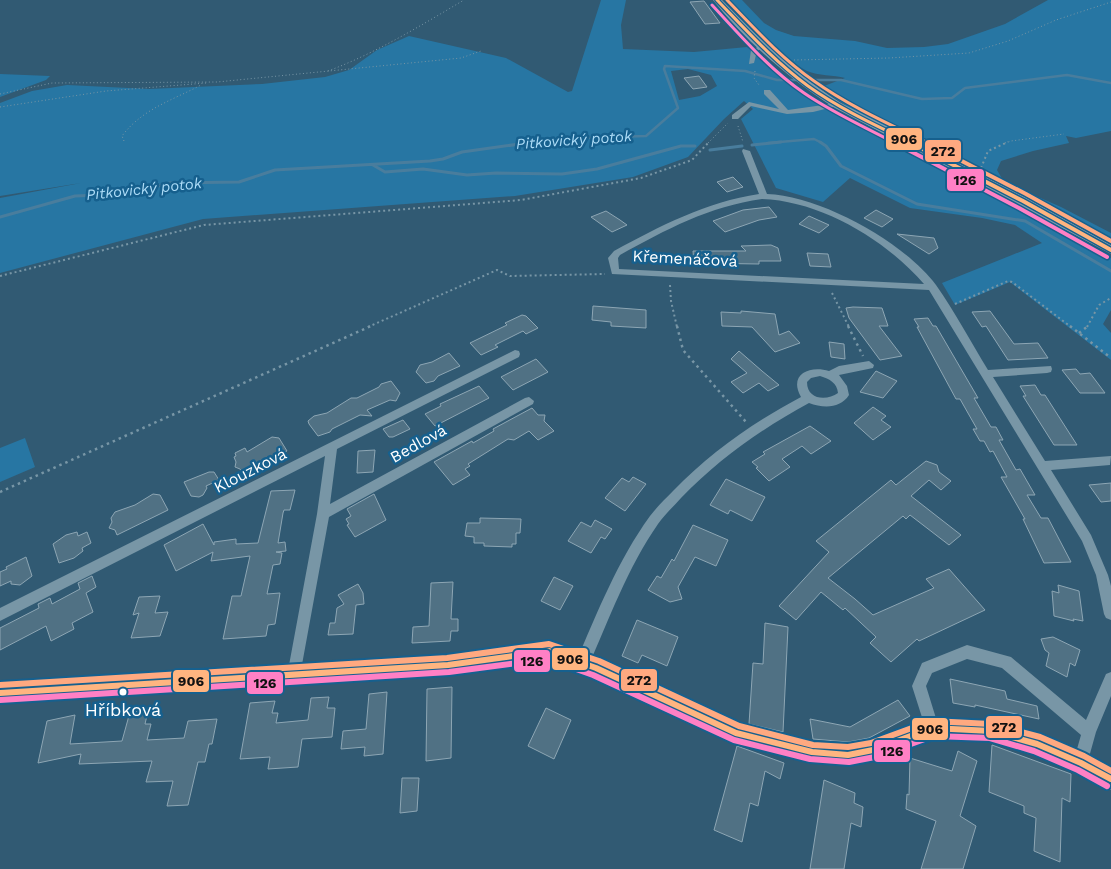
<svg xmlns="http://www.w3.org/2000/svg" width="1111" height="869" font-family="'Work Sans',sans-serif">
<rect width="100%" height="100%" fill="#315a73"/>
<!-- green -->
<path fill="#2776a3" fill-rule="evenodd" d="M 601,0 L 626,0 L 621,25 L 623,49 L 694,52 L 747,47 L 796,86 L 876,136 L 911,155 L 975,184 L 1111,258 L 1111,310 L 1103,324 L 1111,333 L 1111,360 L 1010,282 L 955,305 L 942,283 L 1042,243 L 1015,225 L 982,218 L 910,208 L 850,178 L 823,202 L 776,188 L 741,119 L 753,109 L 744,101 L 724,119 L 688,157 L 633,177 L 515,196 L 203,219 L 0,273 L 0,198 L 81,183 L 0,196 L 0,103 L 32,91 L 67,85 L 149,89 L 262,84 L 325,77 L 349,70 L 377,50 L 409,36 L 506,58 L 568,92 L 572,91 ZM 688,69 L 711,75 L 717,86 L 700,96 L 679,100 L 671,71 Z
M 726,0 L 742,0 L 764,23 L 776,30 L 794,36 L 855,41 L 887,48 L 924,47 L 948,44 L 1005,24 L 1048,0 L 1111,0 L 1111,131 L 1076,138 L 1066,136 L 1069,143 L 1033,151 L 1001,161 L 997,170 L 1004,182 L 1061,207 L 1111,233 L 1111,243 L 1066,217 L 989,178 L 972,164 L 952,161 C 930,150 830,104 824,86 L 845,78 C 834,75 818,76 807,71 C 779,56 744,26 726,0 Z
M 0,74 L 50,76 L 46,80 L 0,97 Z
M 25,438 L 35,467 L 0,482 L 0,448 Z"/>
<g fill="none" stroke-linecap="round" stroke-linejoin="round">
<!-- stream-far1 -->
<path stroke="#497d9d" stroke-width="2.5" d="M 529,143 L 546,139 L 646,136 L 678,108 L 664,69 L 665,66 L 745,71 L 777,80 L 841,80 L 922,99 L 952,98 L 965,88 L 1067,75 L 1111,83
M 768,143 L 814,139 L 822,143"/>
<!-- stream -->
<path stroke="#497d9d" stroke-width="3" d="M 820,142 L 826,146 L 841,166 L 917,204 L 1025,221 L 1111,271
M 752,145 L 781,142
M 710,150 L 742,146
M 373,165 L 385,172 L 423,169 L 467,175 L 496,173 L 562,174 L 597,169 L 681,146 L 695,146
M 0,217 L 75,196 L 126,194 L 170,183 L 239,182 L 275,170 L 430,161 L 443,159 L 462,152 L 534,142"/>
</g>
<!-- building -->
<path fill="#507184" stroke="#8da6b4" d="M 704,1 L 720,23 L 705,24 L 690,2 Z
M 699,76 L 707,87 L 693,89 L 684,78 Z
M 733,177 L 743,187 L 727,192 L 717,182 Z
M 769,207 L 777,217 L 759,220 L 725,232 L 713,221 L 743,210 Z
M 876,210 L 893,219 L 882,227 L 864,218 Z
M 606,211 L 620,220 L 627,225 L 612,232 L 591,217 Z
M 809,216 L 829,225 L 819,233 L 799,224 Z
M 897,234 L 934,238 L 938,248 L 929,254 Z
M 771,245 L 778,248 L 781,261 L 759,261 L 759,264 L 694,263 L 693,251 L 746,251 L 741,246 Z
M 807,253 L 828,254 L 831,267 L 810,266 Z
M 593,306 L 646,310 L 646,328 L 611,326 L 611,322 L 592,320 Z
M 853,307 L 882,308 L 888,326 L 879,326 L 902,356 L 880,360 L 849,318 L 846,308 Z
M 741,311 L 775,314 L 779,335 L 789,331 L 800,343 L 775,352 L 752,327 L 722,326 L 721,312 L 741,313 Z
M 990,311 L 1014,344 L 1038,343 L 1048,358 L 1008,360 L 986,326 L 982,327 L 972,312 Z
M 522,315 L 526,316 L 538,328 L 526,334 L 523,331 L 495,345 L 498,347 L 481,355 L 470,343 L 507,325 L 505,323 Z
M 928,318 L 933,326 L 936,326 L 978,398 L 974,398 L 991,427 L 996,427 L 1003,440 L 999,440 L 1016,470 L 1020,469 L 1035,495 L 1027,495 L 1041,518 L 1048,518 L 1071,562 L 1044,563 L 1023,519 L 1025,519 L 1001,477 L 1007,477 L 993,451 L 990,452 L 984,441 L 980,441 L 973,429 L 977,429 L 960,399 L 956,399 L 917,327 L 919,327 L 914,319 Z
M 829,342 L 844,344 L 845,359 L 831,357 Z
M 739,351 L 762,371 L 779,385 L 768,391 L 759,383 L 743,393 L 731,382 L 747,373 L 731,359 Z
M 449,353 L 460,366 L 438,376 L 434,381 L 426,383 L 416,372 L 420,365 L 432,362 Z
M 536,359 L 548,372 L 513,390 L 501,377 Z
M 1076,369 L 1080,374 L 1090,373 L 1105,393 L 1080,393 L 1062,370 Z
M 876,371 L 897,381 L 883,398 L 860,392 Z
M 391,381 L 400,393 L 396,401 L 390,400 L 367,410 L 372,416 L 360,415 L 332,429 L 330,432 L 318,436 L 309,424 L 308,421 L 314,416 L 327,413 L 351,398 L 357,398 L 379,387 L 381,384 Z
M 1035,385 L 1041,395 L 1045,395 L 1077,445 L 1054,445 L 1023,396 L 1026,396 L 1020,386 Z
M 479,386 L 489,398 L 435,426 L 425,414 L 441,406 L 440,404 Z
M 873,407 L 886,416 L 881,420 L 891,427 L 873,440 L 854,423 Z
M 532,408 L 538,415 L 545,415 L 544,421 L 554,431 L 538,440 L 529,431 L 514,440 L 508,439 L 468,464 L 470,466 L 465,469 L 470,475 L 453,485 L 434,462 L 472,441 L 473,443 L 494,431 L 493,429 Z
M 403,420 L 410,429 L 393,437 L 389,437 L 383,429 Z
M 810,426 L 831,441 L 811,454 L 802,446 L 782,459 L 790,467 L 769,481 L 756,468 L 758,467 L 752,462 L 765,454 L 763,452 Z
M 272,437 L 279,438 L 287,451 L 243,473 L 240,469 L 235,467 L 236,462 L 234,457 L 236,456 L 235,453 L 245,448 L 247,452 Z
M 375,450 L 373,472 L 357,473 L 358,451 Z
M 926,461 L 937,465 L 939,472 L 951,481 L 941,490 L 929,480 L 911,496 L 961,535 L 949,545 L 910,515 L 906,519 L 903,516 L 828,578 L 855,599 L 873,615 L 934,588 L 926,579 L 949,569 L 985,610 L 919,641 L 917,639 L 891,662 L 870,643 L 876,637 L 845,608 L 843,610 L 821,592 L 796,620 L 779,606 L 829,552 L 816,541 L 891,480 L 896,485 Z
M 209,472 L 214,472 L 219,480 L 206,486 L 207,488 L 203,495 L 199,497 L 191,496 L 184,482 Z
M 633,477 L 646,484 L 625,511 L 605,498 L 622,478 L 629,482 Z
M 726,479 L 765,497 L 752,521 L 730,510 L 728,514 L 710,505 Z
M 1111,483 L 1111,501 L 1101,502 L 1089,485 Z
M 295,490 L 290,510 L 284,510 L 283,513 L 278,543 L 285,542 L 286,551 L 276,552 L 282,553 L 280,564 L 273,565 L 267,594 L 280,593 L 275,624 L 268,625 L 266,636 L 223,639 L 232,596 L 241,596 L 250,556 L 211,561 L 213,552 L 176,571 L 164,545 L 203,524 L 214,545 L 214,542 L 236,539 L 236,544 L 258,543 L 271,491 Z
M 153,494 L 160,495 L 168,510 L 117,535 L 115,530 L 109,528 L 112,522 L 111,518 L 115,512 L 135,505 Z
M 374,494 L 386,520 L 355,537 L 347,525 L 349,524 L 346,519 L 351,516 L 347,509 Z
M 480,518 L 521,519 L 520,533 L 516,533 L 516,544 L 512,544 L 512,547 L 484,546 L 484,543 L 474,543 L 474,537 L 465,536 L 467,523 L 480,523 Z
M 595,520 L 612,529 L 605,539 L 601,537 L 591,553 L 568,541 L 581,522 L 591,527 Z
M 693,525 L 728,540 L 716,566 L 695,557 L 678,587 L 682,599 L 670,602 L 648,590 L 657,576 L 661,578 L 672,559 L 674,561 Z
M 77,532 L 78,536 L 87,532 L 91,543 L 82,548 L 83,551 L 74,558 L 59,563 L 53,544 L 66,535 Z
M 26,557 L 32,576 L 20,585 L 11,584 L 11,581 L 0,586 L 0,572 L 7,569 L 6,567 Z
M 92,576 L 96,587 L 86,593 L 93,612 L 72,623 L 74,629 L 51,641 L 46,626 L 0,650 L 0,628 L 39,608 L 38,604 L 50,598 L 52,604 L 80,589 L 78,583 Z
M 554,577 L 573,586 L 560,610 L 541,601 Z
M 453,582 L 451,619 L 458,619 L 458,631 L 451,631 L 450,641 L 412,643 L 413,627 L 429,626 L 431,583 Z
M 358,584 L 363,593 L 364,604 L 356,605 L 353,634 L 328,635 L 330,623 L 335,623 L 337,608 L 344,604 L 338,595 Z
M 1058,585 L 1079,591 L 1083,621 L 1073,619 L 1074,621 L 1054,616 L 1052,591 L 1059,593 Z
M 160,596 L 155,613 L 168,612 L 160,636 L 131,638 L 139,613 L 133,615 L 139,597 Z
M 637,620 L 678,637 L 667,666 L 642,655 L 638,663 L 622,656 Z
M 765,623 L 788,627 L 783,732 L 749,724 L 753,663 L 763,664 Z
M 1053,637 L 1080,650 L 1075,666 L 1070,663 L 1067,677 L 1046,666 L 1049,653 L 1045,650 L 1041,639 Z
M 950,679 L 1005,691 L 1007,699 L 1037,706 L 1039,719 L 975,705 L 975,707 L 953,703 Z
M 452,687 L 451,758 L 426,761 L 427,689 Z
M 387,692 L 383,754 L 364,756 L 365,747 L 341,749 L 343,731 L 366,729 L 369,694 Z
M 329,697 L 327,708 L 335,708 L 332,737 L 302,739 L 298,767 L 268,769 L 270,757 L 240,759 L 250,703 L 275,701 L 272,713 L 278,713 L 276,723 L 308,720 L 311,698 Z
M 898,700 L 910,716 L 869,738 L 848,742 L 813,739 L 810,719 L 850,727 Z
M 546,708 L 571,720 L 554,759 L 528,746 Z
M 148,711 L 145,724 L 151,724 L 147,740 L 184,738 L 188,721 L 217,719 L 212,744 L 209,744 L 205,762 L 198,762 L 188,805 L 167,806 L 173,781 L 146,782 L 152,761 L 79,764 L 81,754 L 38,763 L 47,721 L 75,715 L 70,744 L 122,741 L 130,712 Z
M 992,745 L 1071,774 L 1070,802 L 1062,798 L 1060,862 L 1034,851 L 1036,818 L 1024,813 L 1024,806 L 989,792 Z
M 737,746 L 784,763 L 780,779 L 765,771 L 758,806 L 750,803 L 742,842 L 714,830 Z
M 958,751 L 977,761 L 960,816 L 976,826 L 963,869 L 921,869 L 936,821 L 906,809 L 907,794 L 909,795 L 910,758 L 952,771 Z
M 402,778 L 419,778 L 417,811 L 400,813 Z
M 824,780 L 855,793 L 854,803 L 863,807 L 861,827 L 851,823 L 844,869 L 810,869 Z"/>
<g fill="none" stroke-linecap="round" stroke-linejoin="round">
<!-- path-far2 -->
<path stroke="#7896a6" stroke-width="1" stroke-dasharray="1 2.5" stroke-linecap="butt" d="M 794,60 L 889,58 L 969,53 L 1008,41 L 1056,20 L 1111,2
M 328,71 C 376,53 420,26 464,0
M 755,71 L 754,78 L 759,85
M 0,94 L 52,83 L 217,82 L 461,58 L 481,51
M 0,107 L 106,91 L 206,83
M 738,126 L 743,142
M 124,141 L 122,136 C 142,109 173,100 201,85
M 708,143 L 728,123
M 1005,143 L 1011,141 L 1064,134"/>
<!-- path-far1 -->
<path stroke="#7896a6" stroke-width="2" stroke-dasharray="2 3" stroke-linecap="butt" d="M 981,168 L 988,151 L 1008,142
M 0,276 L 204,225 L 521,200 L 641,178 L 692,160 L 709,142
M 670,285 L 671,301 L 677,327
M 832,293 L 849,327
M 955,304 L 1008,281 L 1012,282 L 1071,327
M 368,327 L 497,270 L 510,276 L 605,274
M 1087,327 L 1099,305 L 1111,298"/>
<!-- path -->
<path stroke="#7896a6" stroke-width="2.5" stroke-dasharray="2.5 4" stroke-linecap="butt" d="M 677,326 L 683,350 L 746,422
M 848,326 L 863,356
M 1070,326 L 1111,358
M 1079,333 L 1088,326
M 0,492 L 371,326"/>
<!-- street -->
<path fill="#7896a6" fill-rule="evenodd" d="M 762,45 L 765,47 L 757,51 L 754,63 L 749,64 L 751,50 Z
M 764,90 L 770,90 L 788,110 L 837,103 L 841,105 L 813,112 L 787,114 L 751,106 L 738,119 L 732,119 L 732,115 L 749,102 L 779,109 L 764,94 Z
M 743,149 L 750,151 L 767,194 C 821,196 904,242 936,285 C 955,312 971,342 988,370 L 1051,366 L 1052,369 L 1051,372 L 1047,373 L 993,377 L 1045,461 L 1111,456 L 1110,465 L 1051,470 L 1091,535 L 1108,575 L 1111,586 L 1111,620 L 1106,618 L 1104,614 L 1096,575 L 1082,541 L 929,290 L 612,274 L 608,258 L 614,251 C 660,226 706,202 759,194 L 742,151 ZM 762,199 C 821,201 886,240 924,284 L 619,269 L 618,258 L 620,255 C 665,230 710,206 762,199 Z
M 515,350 L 519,351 L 520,354 L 519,357 L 337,449 L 330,504 L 525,398 L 529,397 L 534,401 L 533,404 L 329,517 L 299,681 L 294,683 L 289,681 L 287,676 L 317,514 L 325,456 L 0,621 L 0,608 Z
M 869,361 L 874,365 L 873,368 L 839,375 L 847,386 L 849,395 C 840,409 823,408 809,403 C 761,429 719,459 681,498 C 674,506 665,514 658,524 C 628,567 609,619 588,667 L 583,669 L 578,667 L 576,662 C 597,613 618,560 650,516 C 657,507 665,499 673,491 C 711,452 754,422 801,397 C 788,374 810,365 829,371 L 839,366 ZM 820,376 C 830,379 837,383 838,393 C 827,401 807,400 807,382 L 811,378 Z
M 967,645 L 1011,657 L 1086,720 L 1106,674 L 1111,672 L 1111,696 L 1096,732 L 1086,768 L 1081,771 L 1076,768 L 1073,763 L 1081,735 L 1002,668 L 967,659 L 932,673 L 926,686 L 939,728 L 937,733 L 932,735 L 927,733 L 912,686 L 922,663 Z"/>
<!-- secondary -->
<path fill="#809bab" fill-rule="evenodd" d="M 713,0 L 722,0 C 761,40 793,72 841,103 L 1027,198 L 1111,245 L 1111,254 L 833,107 C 789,78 746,42 713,0 Z
M 549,641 L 603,661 L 738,723 L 812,741 L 848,744 L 873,739 L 932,717 L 991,720 L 1037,733 L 1111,767 L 1111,790 L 1036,755 L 991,742 L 932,739 L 873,761 L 848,766 L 812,763 L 736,744 L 591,676 L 549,661 L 448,675 L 0,703 L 0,683 L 448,655 Z"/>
<defs>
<path id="bus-1-far2" d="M 717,0 C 746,30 774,61 808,86 C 840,109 877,126 912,143"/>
<path id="bus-1-far1" d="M 909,142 L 1023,201 L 1111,250"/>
<path id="bus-1" d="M 0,693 L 448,665 L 549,651 L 596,668 L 736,733 L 812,752 L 848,755 L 873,750 L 932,728 L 991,731 L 1037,744 L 1081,763 L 1111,779"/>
<path id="bus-2-far2" d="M 712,5 C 741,36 769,69 804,93 C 833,113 865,127 895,143"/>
<path id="bus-2-far1" d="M 893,142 L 1019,208 L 1107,257"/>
<path id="bus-2" d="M 0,700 L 449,672 L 548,659 L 593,675 L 734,740 L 810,759 L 849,762 L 875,757 L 933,736 L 990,738 L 1034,751 L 1078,770 L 1107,786"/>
<path id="bus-3-far2" d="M 727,0 C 754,28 781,58 814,81 C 849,106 889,124 928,143"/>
<path id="bus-3-far1" d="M 925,142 L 1026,194 L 1111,241"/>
<path id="bus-3" d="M 0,685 L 447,658 L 549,644 L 599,661 L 739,726 L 813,745 L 848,747 L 871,743 L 931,721 L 991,724 L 1040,737 L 1084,756 L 1111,771"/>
</defs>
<!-- bus-1-far2 casing -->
<use href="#bus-1-far2" stroke="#16608e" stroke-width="5.5"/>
<!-- bus-1-far1 casing -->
<use href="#bus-1-far1" stroke="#16608e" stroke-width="7"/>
<!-- bus-1 casing -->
<use href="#bus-1" stroke="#16608e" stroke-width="10"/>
<!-- bus-2-far2 casing -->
<use href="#bus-2-far2" stroke="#16608e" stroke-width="5.5"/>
<!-- bus-2-far1 casing -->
<use href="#bus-2-far1" stroke="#16608e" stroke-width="7"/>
<!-- bus-2 casing -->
<use href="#bus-2" stroke="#16608e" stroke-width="10"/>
<!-- bus-3-far2 casing -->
<use href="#bus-3-far2" stroke="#16608e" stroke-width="5.5"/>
<!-- bus-3-far1 casing -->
<use href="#bus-3-far1" stroke="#16608e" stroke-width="7"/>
<!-- bus-3 casing -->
<use href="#bus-3" stroke="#16608e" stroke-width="10"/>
<!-- bus-1-far2 -->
<use href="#bus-1-far2" stroke="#ffb580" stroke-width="3"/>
<!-- bus-1-far1 -->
<use href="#bus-1-far1" stroke="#ffb580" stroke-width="4"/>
<!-- bus-1 -->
<use href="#bus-1" stroke="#ffb580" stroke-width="6"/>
<!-- bus-2-far2 -->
<use href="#bus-2-far2" stroke="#ff80c5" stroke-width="3"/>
<!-- bus-2-far1 -->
<use href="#bus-2-far1" stroke="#ff80c5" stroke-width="4"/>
<!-- bus-2 -->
<use href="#bus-2" stroke="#ff80c5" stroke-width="6"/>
<!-- bus-3-far2 -->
<use href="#bus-3-far2" stroke="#ffa980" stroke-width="3"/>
<!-- bus-3-far1 -->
<use href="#bus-3-far1" stroke="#ffa980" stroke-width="4"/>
<!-- bus-3 -->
<use href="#bus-3" stroke="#ffa980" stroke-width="6"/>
</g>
<!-- markers -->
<circle fill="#fff" stroke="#16608e" stroke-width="2" cx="123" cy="692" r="4.5"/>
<g text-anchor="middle" stroke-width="5" stroke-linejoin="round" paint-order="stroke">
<!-- far-water labels -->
<g font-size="15" font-style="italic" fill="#addcf7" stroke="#16608e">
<text transform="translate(574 140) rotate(-4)" y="5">Pitkovický potok</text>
<text transform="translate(144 189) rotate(-6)" y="5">Pitkovický potok</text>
</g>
<!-- street labels -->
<g font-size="16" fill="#fff" stroke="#16608e">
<text transform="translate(685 258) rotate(3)" y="6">Křemenáčová</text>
<text transform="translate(418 443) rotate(-29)" y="6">Bedlová</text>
<text transform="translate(250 470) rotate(-27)" y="6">Klouzková</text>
</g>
<!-- near-bus labels -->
<g font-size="18" fill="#fff" stroke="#16608e">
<text x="123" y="716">Hříbková</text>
</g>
</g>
<g stroke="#16608e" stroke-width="2">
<rect x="885" y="127" width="38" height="24" rx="5" fill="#ffb580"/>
<rect x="924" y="139" width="38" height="24" rx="5" fill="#ffa980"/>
<rect x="946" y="168" width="39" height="24" rx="5" fill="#ff80c5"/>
<rect x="551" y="647" width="38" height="24" rx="5" fill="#ffb580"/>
<rect x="513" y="649" width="38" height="24" rx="5" fill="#ff80c5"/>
<rect x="620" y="668" width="38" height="24" rx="5" fill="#ffa980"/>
<rect x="172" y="669" width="38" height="24" rx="5" fill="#ffb580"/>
<rect x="246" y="671" width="38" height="24" rx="5" fill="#ff80c5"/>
<rect x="985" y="715" width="38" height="24" rx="5" fill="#ffa980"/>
<rect x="911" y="717" width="38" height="24" rx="5" fill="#ffb580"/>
<rect x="873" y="739" width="38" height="24" rx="5" fill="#ff80c5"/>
</g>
<g font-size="14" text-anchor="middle" font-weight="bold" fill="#111">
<text x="904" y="144">906</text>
<text x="943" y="156">272</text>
<text x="965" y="185">126</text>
<text x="570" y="664">906</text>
<text x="532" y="666">126</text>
<text x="639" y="685">272</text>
<text x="191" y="686">906</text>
<text x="265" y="688">126</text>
<text x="1004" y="732">272</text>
<text x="930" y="734">906</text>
<text x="892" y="756">126</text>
</g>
</svg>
